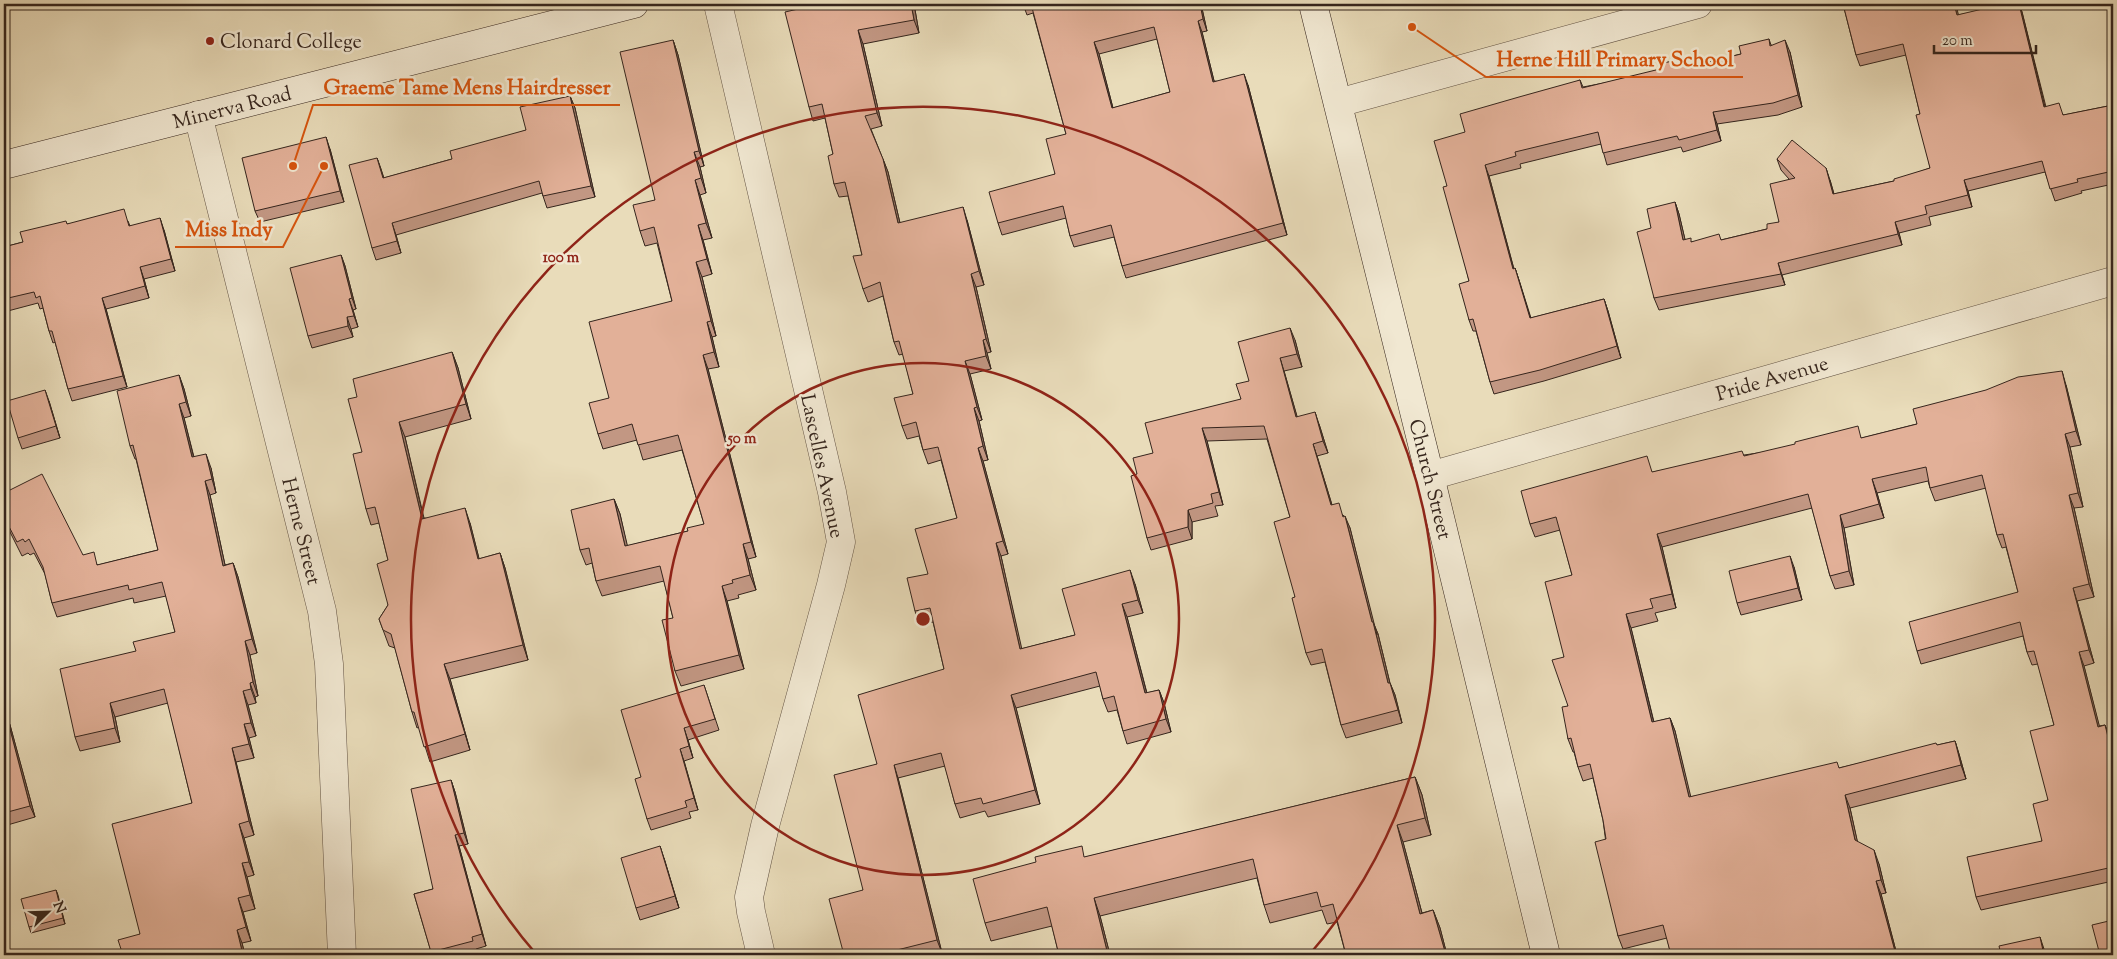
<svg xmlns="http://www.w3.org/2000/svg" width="2117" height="959" font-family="'Sorts Mill Goudy',serif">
<rect width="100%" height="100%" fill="#e9dcba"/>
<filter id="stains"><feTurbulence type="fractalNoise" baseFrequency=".004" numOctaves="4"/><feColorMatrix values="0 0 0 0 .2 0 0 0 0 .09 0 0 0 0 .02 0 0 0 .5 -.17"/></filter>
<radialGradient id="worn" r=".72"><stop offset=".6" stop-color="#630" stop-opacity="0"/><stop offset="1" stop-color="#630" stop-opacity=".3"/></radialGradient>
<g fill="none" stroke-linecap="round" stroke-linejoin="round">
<defs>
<path id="street" d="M 718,4 L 832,492 L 841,542 L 831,585 L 765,826 L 749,897 L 751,912 L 761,955
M 1338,103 L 1698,4
M 198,115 L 322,611 L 329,664 L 342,955
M 1430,476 L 2113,281"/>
<path id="secondary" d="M 1313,4 L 1430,476 L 1546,955
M 4,165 L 634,4"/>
</defs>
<!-- street casing -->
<use href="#street" stroke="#625344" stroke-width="29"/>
<!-- secondary casing -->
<use href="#secondary" stroke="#35251d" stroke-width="29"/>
<!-- street -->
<use href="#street" stroke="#f1e8d2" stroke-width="28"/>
<!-- secondary -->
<use href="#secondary" stroke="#f1e8d2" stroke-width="28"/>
</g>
<!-- wall -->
<path fill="#c29783" stroke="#35251d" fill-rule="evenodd" d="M 820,4 L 914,4 L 919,33 L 863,44 L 882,126 L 871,129 L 888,172 L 900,223 L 967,220 L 984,285 L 976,287 L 991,352 L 987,353 L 991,369 L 970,374 L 982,420 L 979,421 L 988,460 L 983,461 L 1008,554 L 1001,556 L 1021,649 L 1075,635 L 1135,584 L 1143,613 L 1127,617 L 1147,693 L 1159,690 L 1164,703 L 1171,732 L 1127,744 L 1123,731 L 1117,710 L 1108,712 L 1103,699 L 1100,686 L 1016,708 L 1040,804 L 988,817 L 985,811 L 960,818 L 955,804 L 945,766 L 898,778 L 942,953 L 935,955 L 844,955 L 863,890 L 877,764 L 944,669 L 933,622 L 919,625 L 915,611 L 928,574 L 957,518 L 941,460 L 928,464 L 923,450 L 919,436 L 907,439 L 902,426 L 913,394 L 903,354 L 899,355 L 894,342 L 883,296 L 868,302 L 863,289 L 862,255 L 848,196 L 839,197 L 834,184 L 833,154 L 825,118 L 813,121 L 809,107 Z
M 1023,4 L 1201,4 L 1207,31 L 1202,32 L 1214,81 L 1248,85 L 1287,235 L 1126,278 L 1122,266 L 1114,237 L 1074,247 L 1070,236 L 1066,218 L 1002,235 L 998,223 L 1055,174 L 1066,134 L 1033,13 L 1027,15 ZM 1157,39 L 1170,92 L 1113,108 L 1099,54 Z
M 1843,4 L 1956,4 L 1958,15 L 2019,4 L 2022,12 L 2046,107 L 2064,115 L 2113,105 L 2113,184 L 2081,191 L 2082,193 L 2055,201 L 2045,172 L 1968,191 L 1972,207 L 1929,217 L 1931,225 L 1899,233 L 1902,245 L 1782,275 L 1785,285 L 1659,310 L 1654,298 L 1651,228 L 1675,202 L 1679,214 L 1685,240 L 1692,242 L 1721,240 L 1767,229 L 1779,222 L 1789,179 L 1781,170 L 1777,159 L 1830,180 L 1834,194 L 1894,181 L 1930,168 L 1920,114 L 1906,55 L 1860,66 L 1856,55 Z
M 1769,39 L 1771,45 L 1790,52 L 1802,107 L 1778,115 L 1717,124 L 1721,141 L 1683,152 L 1681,147 L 1607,165 L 1601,144 L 1520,164 L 1521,168 L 1489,176 L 1514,269 L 1515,268 L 1519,280 L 1531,318 L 1604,299 L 1608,311 L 1621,358 L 1544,381 L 1494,394 L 1490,382 L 1476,331 L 1473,331 L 1469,320 L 1469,281 L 1447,186 L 1465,132 L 1580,80 L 1583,87 L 1689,67 L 1741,54 Z
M 673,40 L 678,55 L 704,166 L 700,167 L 706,193 L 700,195 L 712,238 L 703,240 L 712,274 L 702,277 L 716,336 L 712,337 L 719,367 L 708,369 L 756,557 L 748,559 L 756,590 L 738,595 L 739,598 L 727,601 L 744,669 L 681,686 L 675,671 L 673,618 L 664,581 L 602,596 L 596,581 L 592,563 L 586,565 L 580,550 L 614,499 L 620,514 L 627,546 L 688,531 L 704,524 L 682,450 L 643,460 L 637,440 L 603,449 L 598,434 L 609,398 L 672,301 L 657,243 L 645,246 L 640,231 L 655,200 Z
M 570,96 L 575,108 L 595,197 L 547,208 L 542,193 L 396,235 L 401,253 L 376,260 L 372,248 L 377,158 L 384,178 L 452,159 L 526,130 Z
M 330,149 L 344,202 L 260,222 L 255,211 Z
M 128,221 L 130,226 L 164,230 L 175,271 L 144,279 L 149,298 L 106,309 L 127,387 L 72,401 L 68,389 L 55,342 L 53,343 L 49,331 L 43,308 L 40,309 L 38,303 L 4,312 L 4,247 L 23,242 L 67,224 Z
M 341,255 L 345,266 L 356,309 L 353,310 L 358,327 L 351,329 L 353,337 L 312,348 L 308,336 Z
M 1295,340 L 1302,367 L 1284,371 L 1297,417 L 1319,424 L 1328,453 L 1317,456 L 1332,505 L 1344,516 L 1350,528 L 1373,622 L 1378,634 L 1390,683 L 1395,695 L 1402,723 L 1346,738 L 1341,725 L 1325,662 L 1311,665 L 1306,653 L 1295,597 L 1290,517 L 1267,439 L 1207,441 L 1223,505 L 1215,506 L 1218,516 L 1192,522 L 1192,539 L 1151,550 L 1147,538 L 1137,474 L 1153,453 L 1241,399 L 1249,381 Z
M 452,352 L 458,368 L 471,419 L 405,437 L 424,518 L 470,523 L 479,559 L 500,553 L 505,568 L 528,660 L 450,679 L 470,750 L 430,762 L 419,727 L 417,728 L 412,712 L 395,648 L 389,646 L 379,619 L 388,605 L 388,560 L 379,523 L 371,525 L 366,509 L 362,452 Z
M 179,375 L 184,389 L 191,416 L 184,418 L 194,457 L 211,468 L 216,493 L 210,495 L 225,565 L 233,563 L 238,577 L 257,653 L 250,655 L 258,696 L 255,697 L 256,703 L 248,705 L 256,736 L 249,738 L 254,758 L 236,762 L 254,835 L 244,838 L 254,875 L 247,877 L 255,909 L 243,912 L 251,941 L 242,943 L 245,955 L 123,955 L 140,934 L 192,803 L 168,703 L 115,717 L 120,742 L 80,751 L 75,737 L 136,651 L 175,632 L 166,596 L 134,603 L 133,598 L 57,617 L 52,603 L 45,574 L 34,553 L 30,555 L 28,553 L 22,556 L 4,520 L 4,493 L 83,555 L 98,565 L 158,550 L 136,459 L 135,459 L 130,446 Z
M 2066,385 L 2081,445 L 2070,447 L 2083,507 L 2074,508 L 2094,597 L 2077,601 L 2094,663 L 2084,666 L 2099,726 L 2105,725 L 2110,738 L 2113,751 L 2113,881 L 1981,910 L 1976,897 L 2042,841 L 2048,800 L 2054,725 L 2038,664 L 2032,665 L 2027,652 L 2023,636 L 1921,664 L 1917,651 L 2018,592 L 2006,547 L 2002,548 L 1997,535 L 1986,488 L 1935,501 L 1930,488 L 1928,481 L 1877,493 L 1884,518 L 1844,528 L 1854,585 L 1835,589 L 1830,576 L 1812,508 L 1662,547 L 1676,608 L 1655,613 L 1658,621 L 1631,628 L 1654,722 L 1670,718 L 1675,731 L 1690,797 L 1839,768 L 1955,741 L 1959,754 L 1966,779 L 1850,808 L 1857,841 L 1879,864 L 1886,893 L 1881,894 L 1897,955 L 1671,955 L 1667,938 L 1623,949 L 1618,936 L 1603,820 L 1593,778 L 1583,781 L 1578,767 L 1574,752 L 1573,752 L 1568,739 L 1568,706 L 1564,657 L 1572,575 L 1560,530 L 1535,537 L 1530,524 L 1653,472 L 1744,455 L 1862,438 L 1917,424 Z
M 49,401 L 60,438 L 22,449 L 18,438 Z
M 1794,567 L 1802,600 L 1741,615 L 1737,603 Z
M 704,685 L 719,730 L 688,740 L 693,758 L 684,761 L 698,810 L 689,812 L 691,818 L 651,830 L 647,819 L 641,777 Z
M 4,714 L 6,714 L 10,725 L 35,817 L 4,826 Z
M 1415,777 L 1422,795 L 1431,835 L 1403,842 L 1422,913 L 1433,910 L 1440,928 L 1447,955 L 1346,955 L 1337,922 L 1327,924 L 1322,910 L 1270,923 L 1264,905 L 1257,878 L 1100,916 L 1110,955 L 1059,955 L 1052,926 L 991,941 L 985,923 L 1086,857 Z
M 451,780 L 455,792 L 468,844 L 459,846 L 486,946 L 476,949 L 477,952 L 466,955 L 432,955 L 414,894 L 433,889 Z
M 664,858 L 679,908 L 640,920 L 636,908 Z
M 56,890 L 65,924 L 31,933 L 29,927 Z"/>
<!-- shaded-wall -->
<path fill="#9e7b6a" stroke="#35251d" d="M 911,4 L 914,4 L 919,33 L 914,20 Z
M 1200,4 L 1201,4 L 1207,31 L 1203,19 Z
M 1954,4 L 1956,4 L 1961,27 L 1957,15 Z
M 2019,4 L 2022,12 L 2048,119 L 2044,107 Z
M 1198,21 L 1202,32 L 1217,93 L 1213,82 Z
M 858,30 L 863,44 L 882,126 L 877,113 Z
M 673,40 L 678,55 L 704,166 L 699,151 Z
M 1785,40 L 1790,52 L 1802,107 L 1798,95 Z
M 1094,42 L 1099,54 L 1116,120 L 1112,108 Z
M 1244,74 L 1248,85 L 1287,235 L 1283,223 Z
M 570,96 L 575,108 L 595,197 L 591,186 Z
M 1713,112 L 1717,124 L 1721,141 L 1717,130 Z
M 326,137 L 330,149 L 344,202 L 340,191 Z
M 694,152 L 700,167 L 706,193 L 701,178 Z
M 377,158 L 381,169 L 387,190 L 383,178 Z
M 883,159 L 888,172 L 903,236 L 898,223 Z
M 1485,165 L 1489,176 L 1517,281 L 1513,269 Z
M 1826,168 L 1830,180 L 1837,205 L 1833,194 Z
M 695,180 L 700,195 L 712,238 L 706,223 Z
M 1964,180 L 1968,191 L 1972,207 L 1968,195 Z
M 1675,202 L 1679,214 L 1688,252 L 1683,240 Z
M 963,207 L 967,220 L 984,285 L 979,271 Z
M 160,218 L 164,230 L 175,271 L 171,259 Z
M 1895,222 L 1899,233 L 1902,245 L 1898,234 Z
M 392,223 L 396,235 L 401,253 L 397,241 Z
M 698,225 L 703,240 L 712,274 L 707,259 Z
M 341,255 L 345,266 L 356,309 L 352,298 Z
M 696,262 L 702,277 L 716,336 L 711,321 Z
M 1778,263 L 1782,275 L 1785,285 L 1781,274 Z
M 140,267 L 144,279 L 149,298 L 145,286 Z
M 1515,268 L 1519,280 L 1534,330 L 1530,318 Z
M 971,274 L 976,287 L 991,352 L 986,339 Z
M 102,298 L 106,309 L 127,387 L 123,376 Z
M 349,299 L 353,310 L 358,327 L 354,316 Z
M 1604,299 L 1608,311 L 1621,358 L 1617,346 Z
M 347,317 L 351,329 L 353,337 L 348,326 Z
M 707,322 L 712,337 L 719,367 L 714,352 Z
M 1290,328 L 1295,340 L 1302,367 L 1297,354 Z
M 983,340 L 987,353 L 991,369 L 986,356 Z
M 452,352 L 458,368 L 471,419 L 466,404 Z
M 703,355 L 708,369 L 756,557 L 751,542 Z
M 1280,358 L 1284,371 L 1301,430 L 1296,417 Z
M 965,361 L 970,374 L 982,420 L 977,407 Z
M 2062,371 L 2066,385 L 2081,445 L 2076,431 Z
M 179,375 L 184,389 L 191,416 L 186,402 Z
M 45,390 L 49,401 L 60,438 L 56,426 Z
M 179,404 L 184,418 L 197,471 L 192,457 Z
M 974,408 L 979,421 L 988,460 L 983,446 Z
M 1315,412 L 1319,424 L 1328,453 L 1323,441 Z
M 399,422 L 405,437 L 427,534 L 422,519 Z
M 1202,428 L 1207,441 L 1223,505 L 1219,492 Z
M 2065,434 L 2070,447 L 2083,507 L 2078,493 Z
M 1313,444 L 1317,456 L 1336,518 L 1331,505 Z
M 978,448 L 983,461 L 1008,554 L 1003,541 Z
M 206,454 L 211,468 L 216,493 L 212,479 Z
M 1872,479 L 1877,493 L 1884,518 L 1879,504 Z
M 205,481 L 210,495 L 228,579 L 223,566 Z
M 2069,495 L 2074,508 L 2094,597 L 2089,584 Z
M 614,499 L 620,514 L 631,561 L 625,546 Z
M 465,508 L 470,523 L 483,574 L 478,559 Z
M 1188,510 L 1192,522 L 1192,539 L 1188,527 Z
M 1840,515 L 1844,528 L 1854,585 L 1849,571 Z
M 1345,516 L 1350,528 L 1377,635 L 1372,622 Z
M 1657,534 L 1662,547 L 1676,608 L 1672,594 Z
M 996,543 L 1001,556 L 1025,663 L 1020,649 Z
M 743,544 L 748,559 L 756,590 L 750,575 Z
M 500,553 L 505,568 L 528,660 L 523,645 Z
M 1790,556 L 1794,567 L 1802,600 L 1798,588 Z
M 233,563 L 238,577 L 257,653 L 252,639 Z
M 1130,570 L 1135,584 L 1143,613 L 1138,600 Z
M 722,586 L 727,601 L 744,669 L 739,655 Z
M 2073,588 L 2077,601 L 2094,663 L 2089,650 Z
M 1122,604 L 1127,617 L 1150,706 L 1145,693 Z
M 1626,614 L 1631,628 L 1657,736 L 1652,722 Z
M 1373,622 L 1378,634 L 1393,696 L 1388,683 Z
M 245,641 L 250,655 L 258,696 L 253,682 Z
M 2079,652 L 2084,666 L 2103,740 L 2098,727 Z
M 444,664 L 450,679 L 470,750 L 465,734 Z
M 250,683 L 255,697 L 256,703 L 251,689 Z
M 1390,683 L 1395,695 L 1402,723 L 1398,710 Z
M 1159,690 L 1164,703 L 1171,732 L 1166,719 Z
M 243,691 L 248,705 L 256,736 L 251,723 Z
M 1011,695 L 1016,708 L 1040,804 L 1035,790 Z
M 110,703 L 115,717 L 120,742 L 115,728 Z
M 6,714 L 10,725 L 35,817 L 30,806 Z
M 1670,718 L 1675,731 L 1694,810 L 1689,797 Z
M 244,724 L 249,738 L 254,758 L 249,744 Z
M 2105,725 L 2110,738 L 2113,751 L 2113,757 Z
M 684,728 L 688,740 L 693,758 L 689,746 Z
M 1955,741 L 1959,754 L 1966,779 L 1961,765 Z
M 232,748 L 236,762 L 254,835 L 249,821 Z
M 680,749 L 684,761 L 698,810 L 694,798 Z
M 894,765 L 898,778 L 942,953 L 937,940 Z
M 1415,777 L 1422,795 L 1431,835 L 1425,818 Z
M 451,780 L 455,792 L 468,844 L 464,833 Z
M 1845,795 L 1850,808 L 1860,853 L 1855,840 Z
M 239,824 L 244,838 L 254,875 L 249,862 Z
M 1397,825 L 1403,842 L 1427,932 L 1420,914 Z
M 455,835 L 459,846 L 486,946 L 482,934 Z
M 660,846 L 664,858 L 679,908 L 675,896 Z
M 1874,850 L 1879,864 L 1886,893 L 1881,880 Z
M 242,863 L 247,877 L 255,909 L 250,895 Z
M 1876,881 L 1881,894 L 1897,955 L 1896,955 Z
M 56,890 L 58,895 L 65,924 L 63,918 Z
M 238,898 L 243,912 L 251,941 L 246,927 Z
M 1094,898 L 1100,916 L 1110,955 L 1108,955 Z
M 1433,910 L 1440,928 L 1447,955 L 1446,955 Z
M 237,930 L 242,943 L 245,955 L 243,955 Z
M 2040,937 L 2046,955 L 2044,955 Z"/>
<!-- building -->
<path fill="#e2b098" stroke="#35251d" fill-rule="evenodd" d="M 820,4 L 911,4 L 914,20 L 858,30 L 877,113 L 865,116 L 883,159 L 898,223 L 963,207 L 979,271 L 971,274 L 986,339 L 983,340 L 986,356 L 965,361 L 977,407 L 974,408 L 983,446 L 978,448 L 1003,541 L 996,543 L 1020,649 L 1075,635 L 1062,589 L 1130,570 L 1138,600 L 1122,604 L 1145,693 L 1159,690 L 1166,719 L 1123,731 L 1114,696 L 1103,699 L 1096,672 L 1011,695 L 1035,790 L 983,804 L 981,798 L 955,804 L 941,753 L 894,765 L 937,940 L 897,950 L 898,955 L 844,955 L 829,899 L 863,890 L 834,775 L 877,764 L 858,695 L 944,669 L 930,608 L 915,611 L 907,578 L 928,574 L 915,529 L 957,518 L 938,447 L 923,450 L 916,422 L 902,426 L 894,398 L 913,394 L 899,341 L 894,342 L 880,282 L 863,289 L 853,256 L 862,255 L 845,182 L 834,184 L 828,156 L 833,154 L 822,104 L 809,107 L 785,12 Z
M 1031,4 L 1200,4 L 1203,19 L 1198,21 L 1213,82 L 1244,74 L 1283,223 L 1122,266 L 1111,225 L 1070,236 L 1063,206 L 998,223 L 989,192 L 1055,174 L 1046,139 L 1066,134 ZM 1154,27 L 1170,92 L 1112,108 L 1094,42 Z
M 1843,4 L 1954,4 L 1957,15 L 2004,4 L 2019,4 L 2044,107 L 2059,103 L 2063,115 L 2113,105 L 2113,171 L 2077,179 L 2078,182 L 2050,189 L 2042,161 L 1964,180 L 1968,195 L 1925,206 L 1927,214 L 1895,222 L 1898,234 L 1778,263 L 1781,274 L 1654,298 L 1637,232 L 1651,228 L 1647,209 L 1675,202 L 1683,240 L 1691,238 L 1691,242 L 1719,234 L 1721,240 L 1767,229 L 1767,224 L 1779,222 L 1770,184 L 1795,178 L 1777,159 L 1792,140 L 1826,168 L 1833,194 L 1894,181 L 1894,179 L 1930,168 L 1916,115 L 1920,114 L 1903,44 L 1856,55 Z
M 1769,39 L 1770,46 L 1785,40 L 1798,95 L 1773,103 L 1713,112 L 1717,130 L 1679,140 L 1677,136 L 1603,153 L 1598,132 L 1515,152 L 1516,156 L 1485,165 L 1513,269 L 1515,268 L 1530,318 L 1604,299 L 1617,346 L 1540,370 L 1490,382 L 1473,319 L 1469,320 L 1459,284 L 1469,281 L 1443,187 L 1447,186 L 1434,141 L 1465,132 L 1460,114 L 1519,97 L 1580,80 L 1582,88 L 1660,69 L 1659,64 L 1686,58 L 1688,67 L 1741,54 L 1739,46 Z
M 673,40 L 699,151 L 694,152 L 701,178 L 695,180 L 706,223 L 698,225 L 707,259 L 696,262 L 711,321 L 707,322 L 714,352 L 703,355 L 751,542 L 743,544 L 750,575 L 732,580 L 733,583 L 722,586 L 739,655 L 675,671 L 662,620 L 673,618 L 660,566 L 596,581 L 589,548 L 580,550 L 571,510 L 614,499 L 625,546 L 688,531 L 687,528 L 704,524 L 678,435 L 638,445 L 632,424 L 598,434 L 589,403 L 609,398 L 589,322 L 672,301 L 654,227 L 640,231 L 633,205 L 655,200 L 620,52 Z
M 570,96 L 591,186 L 543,196 L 539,181 L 392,223 L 397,241 L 372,248 L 349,165 L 377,158 L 383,178 L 452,159 L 450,151 L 526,130 L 520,107 Z
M 326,137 L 340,191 L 255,211 L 242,158 Z
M 124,209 L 129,226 L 160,218 L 171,259 L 140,267 L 145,286 L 102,298 L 123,376 L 68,389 L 52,331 L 49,331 L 40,296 L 36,298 L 34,292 L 4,299 L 4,247 L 23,242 L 20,232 L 66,221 L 67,224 Z
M 341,255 L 352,298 L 349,299 L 354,316 L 347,317 L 348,326 L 308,336 L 290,268 Z
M 1290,328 L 1297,354 L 1280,358 L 1296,417 L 1315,412 L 1323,441 L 1313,444 L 1331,505 L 1339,503 L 1343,517 L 1345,516 L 1372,622 L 1373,622 L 1388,683 L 1390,683 L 1398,710 L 1341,725 L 1322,649 L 1306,653 L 1292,598 L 1295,597 L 1274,522 L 1290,517 L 1264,426 L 1202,428 L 1219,492 L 1211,494 L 1213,503 L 1188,510 L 1188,527 L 1147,538 L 1131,476 L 1137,474 L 1133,458 L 1153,453 L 1145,423 L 1241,399 L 1236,384 L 1249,381 L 1238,342 Z
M 452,352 L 466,404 L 399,422 L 422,519 L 465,508 L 478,559 L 500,553 L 523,645 L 444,664 L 465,734 L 424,747 L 414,712 L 412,712 L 391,634 L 383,630 L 379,619 L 388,605 L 377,564 L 388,560 L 375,507 L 366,509 L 353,454 L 362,452 L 348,399 L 357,397 L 353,379 Z
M 2062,371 L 2076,431 L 2065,434 L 2078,493 L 2069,495 L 2089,584 L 2073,588 L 2089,650 L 2079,652 L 2098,727 L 2105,725 L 2113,757 L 2111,758 L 2113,765 L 2113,867 L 1976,897 L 1967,857 L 2042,841 L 2033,804 L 2048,800 L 2030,731 L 2054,725 L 2034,651 L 2027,652 L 2020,622 L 1917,651 L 1909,622 L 2018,592 L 2003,534 L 1997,535 L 1982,475 L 1930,488 L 1926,467 L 1872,479 L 1879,504 L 1840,515 L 1849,571 L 1830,576 L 1808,494 L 1657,534 L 1672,594 L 1650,599 L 1653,608 L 1626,614 L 1652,722 L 1670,718 L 1689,797 L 1837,762 L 1839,768 L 1936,743 L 1937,745 L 1955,741 L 1961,765 L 1845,795 L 1855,840 L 1874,850 L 1881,880 L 1876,881 L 1896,955 L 1671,955 L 1663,925 L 1618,936 L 1595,842 L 1606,839 L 1603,820 L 1590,764 L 1578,767 L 1571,738 L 1568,739 L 1562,707 L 1568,706 L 1552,660 L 1564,657 L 1545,582 L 1572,575 L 1556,517 L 1530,524 L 1521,491 L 1647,456 L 1652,472 L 1742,451 L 1744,456 L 1795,444 L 1795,442 L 1858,426 L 1861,438 L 1917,424 L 1913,409 L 1986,390 L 2018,377 Z
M 179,375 L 186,402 L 179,404 L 192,457 L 206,454 L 212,479 L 205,481 L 223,566 L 233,563 L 252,639 L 245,641 L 253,682 L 250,683 L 251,689 L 243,691 L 251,723 L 244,724 L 249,744 L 232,748 L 249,821 L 239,824 L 249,862 L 242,863 L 250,895 L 238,898 L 246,927 L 237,930 L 243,955 L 182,955 L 182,954 L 176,955 L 123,955 L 118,940 L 140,934 L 112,824 L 192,803 L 164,689 L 110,703 L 115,728 L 75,737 L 60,669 L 136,651 L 133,642 L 175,632 L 162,582 L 129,590 L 128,585 L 52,603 L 43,567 L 29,539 L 25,542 L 23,539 L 17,542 L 4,517 L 4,493 L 42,474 L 83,555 L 94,552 L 97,565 L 158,550 L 133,445 L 130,446 L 117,391 Z
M 45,390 L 56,426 L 18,438 L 7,401 Z
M 1790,556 L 1798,588 L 1737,603 L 1729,571 Z
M 704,685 L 715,719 L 684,728 L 689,746 L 680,749 L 694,798 L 685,801 L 687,807 L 647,819 L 635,779 L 641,777 L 621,710 Z
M 4,714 L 6,714 L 30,806 L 4,813 Z
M 1415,777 L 1425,818 L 1397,825 L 1420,914 L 1433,910 L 1446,955 L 1346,955 L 1333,904 L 1321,907 L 1317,892 L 1264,905 L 1253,859 L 1094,898 L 1108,955 L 1059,955 L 1047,907 L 985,923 L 973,879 L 1036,862 L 1035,857 L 1082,846 L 1084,857 Z
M 451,780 L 464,833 L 455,835 L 482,934 L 472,937 L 473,941 L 431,952 L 414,894 L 433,889 L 411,789 Z
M 660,846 L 675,896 L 636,908 L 621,858 Z
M 56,890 L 63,918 L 29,927 L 21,899 Z
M 2113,920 L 2113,955 L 2100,955 L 2092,925 Z
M 2040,937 L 2044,955 L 2001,955 L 1999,946 Z"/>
<!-- distance rings -->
<g fill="none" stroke="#8f2418" stroke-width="2.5">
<circle cx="923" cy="619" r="256"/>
<path d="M537 955A512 512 0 1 1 1309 955"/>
</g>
<!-- markers -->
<circle fill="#8f2418" stroke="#f1e8d2" stroke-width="2" cx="210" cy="41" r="5"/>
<g text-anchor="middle" stroke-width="5" stroke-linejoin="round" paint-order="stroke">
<!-- poi labels -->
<g font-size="20" fill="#35251d" stroke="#f1e8d2" text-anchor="start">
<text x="220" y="48">Clonard College</text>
</g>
<!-- street labels -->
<g font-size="20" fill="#35251d" stroke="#f1e8d2">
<text transform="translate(232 107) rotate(-14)" y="7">Minerva Road</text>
<text transform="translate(1772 378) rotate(-16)" y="7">Pride Avenue</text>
<text transform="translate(823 466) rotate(78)" y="7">Lascelles Avenue</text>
<text transform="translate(1431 479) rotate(76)" y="7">Church Street</text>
<text transform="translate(302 531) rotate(76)" y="7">Herne Street</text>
</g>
</g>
<circle cx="923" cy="619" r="8" fill="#8f2418" stroke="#f1e8d2" stroke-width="2.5"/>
<g font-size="15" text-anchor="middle" font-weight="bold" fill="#8f2418" stroke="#f1e8d2" stroke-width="5" stroke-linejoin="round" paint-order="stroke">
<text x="561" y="262">100 m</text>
<text x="742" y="443">50 m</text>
</g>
<!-- callouts -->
<path fill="none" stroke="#d6540e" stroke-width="2" d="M1412 27L1486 77H1743M293 166L313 105H620M324 166L283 247H175"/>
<g fill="#d6540e" stroke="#f1e8d2" stroke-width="2">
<circle cx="1412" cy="27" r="5"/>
<circle cx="293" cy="166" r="5"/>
<circle cx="324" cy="166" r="5"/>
</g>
<g font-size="21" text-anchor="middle" font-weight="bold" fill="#d6540e" stroke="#f1e8d2" stroke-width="5" stroke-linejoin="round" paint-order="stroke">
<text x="1615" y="66">Herne Hill Primary School</text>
<text x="467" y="94">Graeme Tame Mens Hairdresser</text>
<text x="229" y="236">Miss Indy</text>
</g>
<!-- margin -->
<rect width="2117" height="959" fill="none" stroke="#e9dcba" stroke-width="20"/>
<rect x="5" y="5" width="2107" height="949" fill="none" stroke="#35251d" stroke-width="2.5"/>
<rect x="10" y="10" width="2097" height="939" fill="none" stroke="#35251d"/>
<!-- north arrow -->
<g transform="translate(48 912) rotate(67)" stroke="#f1e8d2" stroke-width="4" paint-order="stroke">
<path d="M0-4L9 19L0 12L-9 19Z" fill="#35251d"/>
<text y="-8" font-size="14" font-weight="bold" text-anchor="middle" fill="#35251d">N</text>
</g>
<!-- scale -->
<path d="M1934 45v8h102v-8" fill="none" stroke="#35251d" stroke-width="2.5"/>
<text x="1942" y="45" font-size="15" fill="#35251d" stroke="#f1e8d2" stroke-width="4" paint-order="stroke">20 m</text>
<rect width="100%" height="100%" filter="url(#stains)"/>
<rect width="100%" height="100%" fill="url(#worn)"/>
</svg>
